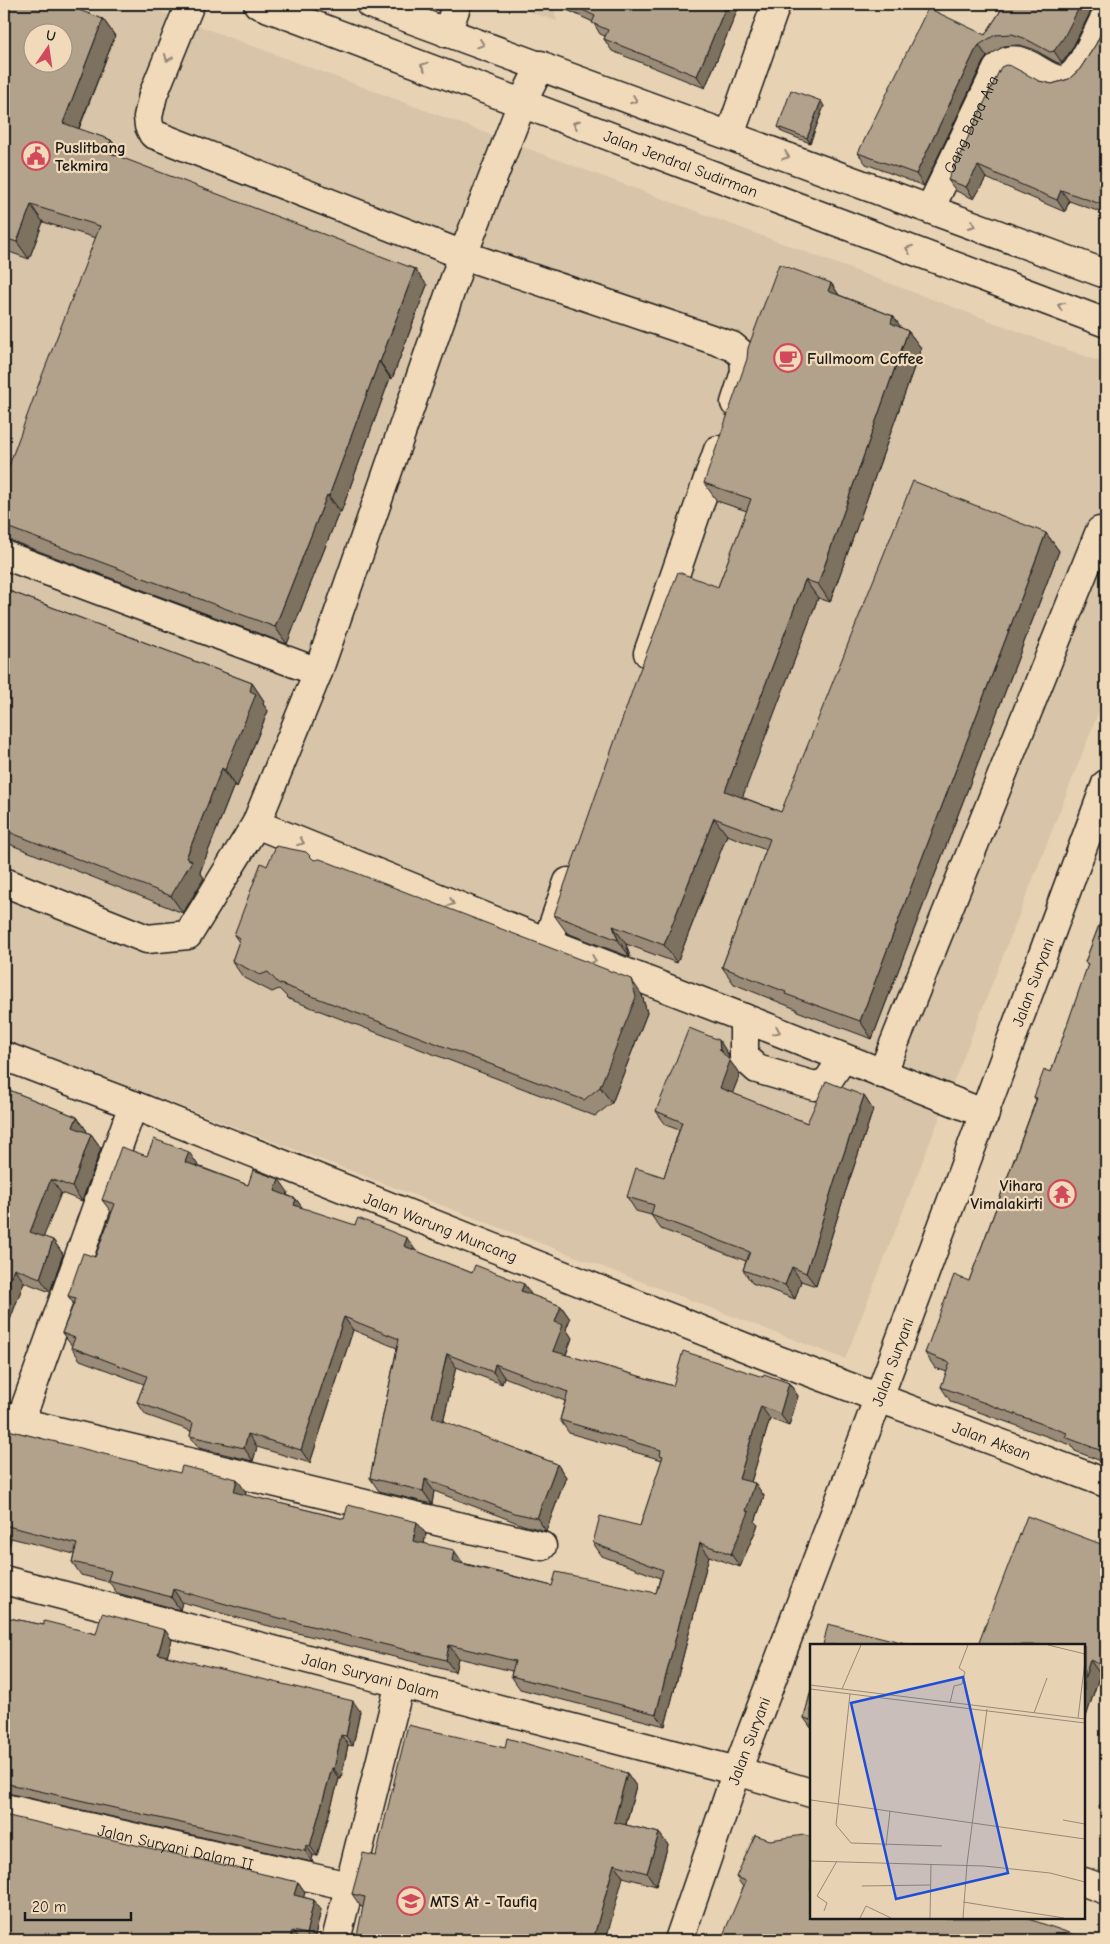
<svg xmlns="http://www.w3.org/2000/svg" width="1110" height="1944" font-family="'Comic Neue',sans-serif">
<rect width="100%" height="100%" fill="#e8d2b4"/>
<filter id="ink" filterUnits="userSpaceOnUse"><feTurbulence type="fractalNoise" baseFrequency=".02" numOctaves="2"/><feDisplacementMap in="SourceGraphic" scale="10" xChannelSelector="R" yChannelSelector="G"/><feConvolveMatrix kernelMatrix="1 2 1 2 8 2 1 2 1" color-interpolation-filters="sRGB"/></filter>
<g filter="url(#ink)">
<!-- built -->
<path fill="#d8c4a8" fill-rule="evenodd" d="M 4,4 L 140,4 L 1106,364 L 1106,693 L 845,1359 L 4,1039 ZM 32,32 L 62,32 L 62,62 L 32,62 Z
M 505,4 L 553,4 L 557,21 Z"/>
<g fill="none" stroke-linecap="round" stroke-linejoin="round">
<defs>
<g id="minor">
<path d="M 190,4 L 153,95 L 148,117 L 149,126 L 153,134 L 463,255 L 732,346 L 744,356 L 745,372 L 735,403"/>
<path d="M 447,33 L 457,4"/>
<path d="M 730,135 L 776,4"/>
<path id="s1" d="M 930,209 L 997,69 C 1021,40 1050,94 1071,76 C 1083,67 1098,30 1106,16"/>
<path d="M 4,555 L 318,672"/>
<path d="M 648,653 L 718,450"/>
<path d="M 256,824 L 547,942 L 744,1018 L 985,1114"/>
<path d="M 4,882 L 147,939 L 188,935 L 256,824 L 318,672 L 463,255 L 522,103 L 541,65"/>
<path d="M 547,942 L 568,882"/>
<path d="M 744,1018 L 744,1057 L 757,1069 L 815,1086 L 827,1082 L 843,1058"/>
<path id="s2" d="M 4,1056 L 133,1105 L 767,1356 L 1106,1483"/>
<path d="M 882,1074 L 1100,531"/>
<path d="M 4,1416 L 20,1422 L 542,1546"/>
<path d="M 20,1422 L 133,1105"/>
<path id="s3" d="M 4,1580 L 737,1771 L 811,1793"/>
<path id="s4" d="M 4,1808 L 349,1886"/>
<path d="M 1084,1882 L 1106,1890"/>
<path d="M 336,1940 L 400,1683"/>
<path id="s5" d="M 679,1940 L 737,1771 L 879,1397 L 1106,784"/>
</g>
<g id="major">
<path id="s6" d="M 258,4 L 1106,323"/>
<path d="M 370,4 L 1106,274"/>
</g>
</defs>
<!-- minor casing -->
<use href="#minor" stroke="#1c1c1c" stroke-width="31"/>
<!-- major casing -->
<use href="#major" stroke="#1c1c1c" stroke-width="31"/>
<!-- minor -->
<use href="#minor" stroke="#f1daba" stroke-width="28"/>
<!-- major -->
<use href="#major" stroke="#f1daba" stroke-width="28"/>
</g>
<!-- wall -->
<path fill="#998b78" stroke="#1c1c1c" d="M 554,4 L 740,4 L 705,88 L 612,51 L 604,39 L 605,36 L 600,34 L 593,22 Z
M 1005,4 L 1097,4 L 1092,9 L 1072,49 L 1062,63 L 1058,63 L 1033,49 L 1020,45 L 1004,46 L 987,57 L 983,62 L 924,186 L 866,164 L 858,153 L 985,35 Z
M 4,5 L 103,19 L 115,36 L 79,129 L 111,140 L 123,156 L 122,158 L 427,285 L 392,379 L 390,378 L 341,512 L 339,512 L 287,644 L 9,540 L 4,539 L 4,479 L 96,238 L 43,222 L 29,259 L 4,250 Z
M 1106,22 L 1106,214 L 1069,201 L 1065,212 L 986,178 L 974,199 L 956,191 L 948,180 L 1039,81 L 1052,84 L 1069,79 L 1080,69 L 1096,44 Z
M 824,106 L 810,143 L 782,132 L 778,127 Z
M 831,283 L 839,295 L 893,316 L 901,328 L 908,331 L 921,348 L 830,602 L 818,598 L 742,797 L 781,812 L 1046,533 L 1059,551 L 872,1039 L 797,1011 L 796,1009 L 734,984 L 722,967 L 766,850 L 727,835 L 677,963 L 626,944 L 630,957 L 567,933 L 554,915 L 718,587 L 747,511 L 717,501 L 704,483 Z
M 4,589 L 252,683 L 264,701 L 263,704 L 268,711 L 237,787 L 234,785 L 200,872 L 204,878 L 183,913 L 4,842 Z
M 314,860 L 642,995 L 647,1013 L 612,1103 L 595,1116 L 289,999 L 279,989 L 272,992 L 243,977 L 232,961 L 239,942 L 234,935 L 267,866 Z
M 1106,907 L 1106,1463 L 1075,1451 L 1071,1445 L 951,1402 L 941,1387 L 947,1372 L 935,1368 L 925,1353 L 969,1281 L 1036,1100 L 1034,1097 L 1051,1072 L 1088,966 L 1085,962 Z
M 719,1040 L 728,1054 L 729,1060 L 740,1074 L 732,1093 L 807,1123 L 864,1096 L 873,1110 L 845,1193 L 816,1286 L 801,1281 L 795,1299 L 752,1283 L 743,1270 L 746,1261 L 661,1229 L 651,1215 L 636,1211 L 627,1197 L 664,1177 L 679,1130 L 666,1125 L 656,1111 Z
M 4,1088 L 77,1117 L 87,1131 L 86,1132 L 91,1134 L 101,1148 L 82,1201 L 61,1193 L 43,1237 L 53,1240 L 63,1254 L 50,1292 L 24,1282 L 4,1336 Z
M 147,1156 L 198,1165 L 198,1166 L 248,1185 L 288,1192 L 287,1195 L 296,1199 L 302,1208 L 416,1251 L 472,1273 L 524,1284 L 531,1295 L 561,1306 L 570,1319 L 566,1329 L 572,1338 L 566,1355 L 673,1386 L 763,1377 L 789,1383 L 798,1396 L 789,1426 L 770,1419 L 751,1482 L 755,1483 L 764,1496 L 755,1522 L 758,1525 L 740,1567 L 709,1556 L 665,1726 L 520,1689 L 511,1676 L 512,1671 L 458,1658 L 455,1672 L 249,1621 L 182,1602 L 180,1610 L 117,1593 L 109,1582 L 81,1575 L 72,1562 L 74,1554 L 11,1538 L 5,1561 L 4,1560 L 4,1429 L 246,1492 L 245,1495 L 344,1519 L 426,1534 L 424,1543 L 463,1563 L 552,1586 L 656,1593 L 660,1578 L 602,1556 L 593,1543 L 640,1526 L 662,1460 L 569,1433 L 560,1420 L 565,1401 L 504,1377 L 502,1384 L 456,1367 L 443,1422 L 557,1464 L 566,1477 L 546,1531 L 523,1525 L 434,1491 L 432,1504 L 379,1491 L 370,1478 L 397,1348 L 353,1330 L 310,1463 L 257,1447 L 253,1461 L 199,1448 L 190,1436 L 191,1431 L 146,1415 L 137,1402 L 144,1384 L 80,1360 L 71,1347 L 72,1346 L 62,1333 L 73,1303 L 68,1296 L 95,1257 L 112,1213 L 102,1200 Z
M 1106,1546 L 1106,1676 L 1100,1674 L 1084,1723 L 1084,1645 Z
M 4,1617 L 44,1625 L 96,1634 L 165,1630 L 172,1640 L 167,1656 L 360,1711 L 353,1746 L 348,1745 L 341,1779 L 339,1779 L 317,1856 L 313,1855 L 312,1862 L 7,1793 L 4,1793 Z
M 811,1690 L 811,1728 L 804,1718 Z
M 505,1748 L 627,1773 L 636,1786 L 626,1825 L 659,1833 L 668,1845 L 656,1886 L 623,1877 L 361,1907 L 352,1894 L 376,1856 Z
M 1106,1790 L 1106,1817 L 1099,1808 Z
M 770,1840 L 743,1887 L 736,1877 Z
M 298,1882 L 305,1892 L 303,1897 L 314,1900 L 321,1910 L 314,1940 L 4,1940 Z"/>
<!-- shaded-wall -->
<path fill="#7d7161" stroke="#1c1c1c" d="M 727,4 L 740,4 L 705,88 L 697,76 Z
M 1081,4 L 1089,4 L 1092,9 L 1072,49 L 1062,63 L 1054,51 Z
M 103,19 L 115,36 L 74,140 L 63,123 Z
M 979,45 L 987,57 L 983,62 L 924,186 L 916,174 L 975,51 Z
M 821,101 L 824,106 L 810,143 L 807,138 Z
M 111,140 L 123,156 L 118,169 L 107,152 Z
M 978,166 L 986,178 L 974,199 L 966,187 Z
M 1061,190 L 1069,201 L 1065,212 L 1057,200 Z
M 31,205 L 43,222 L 29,259 L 17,242 Z
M 415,269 L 427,285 L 392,379 L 380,362 Z
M 831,283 L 843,301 L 828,291 Z
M 893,316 L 906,334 L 891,323 Z
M 908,331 L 921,348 L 830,602 L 818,584 Z
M 379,361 L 390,378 L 341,512 L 329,496 Z
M 327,495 L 339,512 L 287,644 L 275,627 Z
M 1046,533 L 1059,551 L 872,1039 L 860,1021 Z
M 805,580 L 818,598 L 738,809 L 725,791 Z
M 252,683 L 264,701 L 263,704 L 268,711 L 237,787 L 225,770 Z
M 222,768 L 234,785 L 200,872 L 204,878 L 183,913 L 171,896 Z
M 714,818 L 727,835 L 677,963 L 664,945 Z
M 613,926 L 626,944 L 630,957 L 618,940 Z
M 631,979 L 642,995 L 647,1013 L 612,1103 L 600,1087 Z
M 719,1040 L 728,1054 L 730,1062 L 730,1061 L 740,1074 L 729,1102 L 720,1088 L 720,1050 Z
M 864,1096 L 873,1110 L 845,1193 L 816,1286 L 806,1273 L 835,1179 Z
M 77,1117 L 87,1131 L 83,1141 L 73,1127 Z
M 91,1134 L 101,1148 L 82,1201 L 72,1187 Z
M 189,1152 L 198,1165 L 194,1174 L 185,1162 Z
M 51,1179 L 61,1193 L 40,1246 L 30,1232 Z
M 279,1179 L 288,1192 L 284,1204 L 275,1191 Z
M 296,1199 L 305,1211 L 294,1205 Z
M 407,1238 L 416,1251 L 404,1246 Z
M 53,1240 L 63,1254 L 50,1292 L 40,1278 Z
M 792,1267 L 801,1281 L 795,1299 L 785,1285 Z
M 14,1268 L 24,1282 L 4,1336 L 4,1296 Z
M 524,1284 L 533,1297 L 521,1291 Z
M 561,1306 L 570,1319 L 566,1329 L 572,1338 L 562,1364 L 553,1351 L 555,1322 Z
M 344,1317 L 353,1330 L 310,1463 L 301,1450 Z
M 447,1354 L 456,1367 L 441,1430 L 432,1417 Z
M 495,1364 L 504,1377 L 502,1384 L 493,1372 Z
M 789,1383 L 798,1396 L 789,1426 L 780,1414 Z
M 761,1406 L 770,1419 L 748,1492 L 739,1479 Z
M 248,1434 L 257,1447 L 253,1461 L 244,1448 Z
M 557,1464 L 566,1477 L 546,1531 L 537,1518 Z
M 237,1479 L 246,1492 L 243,1505 L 234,1492 Z
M 425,1479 L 434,1491 L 432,1504 L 423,1491 Z
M 755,1483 L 764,1496 L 755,1522 L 758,1525 L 740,1567 L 731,1554 Z
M 417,1522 L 426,1534 L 422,1554 L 413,1541 Z
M 4,1528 L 11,1538 L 5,1561 L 4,1560 Z
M 700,1543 L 709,1556 L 665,1726 L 656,1714 Z
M 454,1550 L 463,1563 L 461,1574 L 452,1561 Z
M 173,1589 L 182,1602 L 180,1610 L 171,1597 Z
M 165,1630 L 172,1640 L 165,1664 L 158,1654 Z
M 449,1645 L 458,1658 L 455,1672 L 446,1660 Z
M 1090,1660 L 1100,1674 L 1084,1723 L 1084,1680 Z
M 353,1701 L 360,1711 L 353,1746 L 346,1736 Z
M 341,1735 L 348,1745 L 341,1779 L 334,1769 Z
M 332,1768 L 339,1779 L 317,1856 L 310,1846 Z
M 627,1773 L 636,1786 L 623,1835 L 614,1822 Z
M 659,1833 L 668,1845 L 656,1886 L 647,1873 Z
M 306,1845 L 313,1855 L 312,1862 L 305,1851 Z
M 614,1864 L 623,1877 L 606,1940 L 593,1940 Z
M 298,1882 L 305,1892 L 302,1905 L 294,1895 Z
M 314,1900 L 321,1910 L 314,1940 L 310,1940 L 306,1934 Z
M 292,1931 L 299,1940 L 290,1940 Z"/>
<!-- building -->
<path fill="#b2a28b" stroke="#1c1c1c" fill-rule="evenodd" d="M 4,4 L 63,4 L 103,19 L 63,123 L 111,140 L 107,152 L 415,269 L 380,362 L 379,361 L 329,496 L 327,495 L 275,627 L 4,526 L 4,479 L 38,386 L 100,226 L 31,205 L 17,242 L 4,238 ZM 32,32 L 62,32 L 62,62 L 32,62 Z
M 570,4 L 727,4 L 697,76 L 604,39 L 608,30 L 592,23 L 595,16 Z
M 1005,4 L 1081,4 L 1064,37 L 1054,51 L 1050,52 L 1024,38 L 1012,34 L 995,35 L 979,45 L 975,51 L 916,174 L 858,153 L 928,8 L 985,35 Z
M 1106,22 L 1106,206 L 1061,190 L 1057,200 L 978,166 L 966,187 L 948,180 L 1001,67 L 1006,65 L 1011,66 L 1039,81 L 1052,84 L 1069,79 L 1080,69 L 1096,44 Z
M 791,90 L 821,101 L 807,138 L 778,127 Z
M 779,264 L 831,283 L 828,291 L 893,316 L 891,323 L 908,331 L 818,584 L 805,580 L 725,791 L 781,812 L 913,481 L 1046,533 L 860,1021 L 785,994 L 786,992 L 722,967 L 770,839 L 714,818 L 664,945 L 613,926 L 618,940 L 554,915 L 636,680 L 678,572 L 718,587 L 751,499 L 704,483 L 747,359 L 748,348 Z
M 4,589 L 252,683 L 250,691 L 256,694 L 225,770 L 222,768 L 186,858 L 192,861 L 171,896 L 4,830 Z
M 276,846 L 306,852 L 314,860 L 320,859 L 631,979 L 636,997 L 600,1087 L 584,1100 L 278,983 L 268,972 L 260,975 L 232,961 L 240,938 L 234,935 L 261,863 L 267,866 Z
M 1106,907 L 1106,1459 L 1104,1456 L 1105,1452 L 1065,1437 L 1067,1433 L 941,1387 L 950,1363 L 925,1353 L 954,1275 L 969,1281 L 1037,1098 L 1034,1097 L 1044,1070 L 1051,1072 L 1088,964 L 1085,962 Z
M 689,1028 L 719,1040 L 720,1050 L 730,1061 L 720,1088 L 807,1123 L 826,1081 L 864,1096 L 835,1179 L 806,1273 L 792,1267 L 785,1285 L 743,1270 L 750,1252 L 651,1215 L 654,1205 L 627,1197 L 636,1168 L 664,1177 L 682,1122 L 656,1111 Z
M 4,1088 L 77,1117 L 73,1127 L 91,1134 L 72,1187 L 51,1179 L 30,1232 L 53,1240 L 40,1278 L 14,1268 L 4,1296 Z
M 154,1139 L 189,1152 L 185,1162 L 248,1185 L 253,1170 L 279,1179 L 275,1191 L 296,1199 L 294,1205 L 355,1225 L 358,1218 L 407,1238 L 404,1246 L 472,1273 L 475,1265 L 524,1284 L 521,1291 L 561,1306 L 555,1322 L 563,1325 L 553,1351 L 673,1386 L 683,1351 L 763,1377 L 764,1374 L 789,1383 L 780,1414 L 761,1406 L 739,1479 L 755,1483 L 746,1511 L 749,1512 L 731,1554 L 700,1543 L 656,1714 L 511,1676 L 515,1661 L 449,1645 L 446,1660 L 240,1608 L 173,1589 L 171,1597 L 108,1580 L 111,1571 L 72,1562 L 77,1544 L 4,1525 L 4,1429 L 180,1473 L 182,1466 L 237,1479 L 234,1492 L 344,1519 L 348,1505 L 417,1522 L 413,1541 L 454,1550 L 452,1561 L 552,1586 L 556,1572 L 656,1593 L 663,1570 L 593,1543 L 600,1516 L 640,1526 L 663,1456 L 660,1455 L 661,1450 L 560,1420 L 568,1392 L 495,1364 L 493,1372 L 447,1354 L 432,1417 L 557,1464 L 537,1518 L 514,1513 L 425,1479 L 423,1491 L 370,1478 L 399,1339 L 344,1317 L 301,1450 L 248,1434 L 244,1448 L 190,1436 L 193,1423 L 137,1402 L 147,1376 L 71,1347 L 75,1338 L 62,1333 L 76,1298 L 68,1296 L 83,1253 L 95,1257 L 115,1204 L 102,1200 L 121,1147 L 147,1156 Z
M 1027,1516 L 1106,1546 L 1106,1667 L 1090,1660 L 1084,1680 L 1084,1645 L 978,1645 Z
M 102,1613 L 165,1630 L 158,1654 L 353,1701 L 346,1736 L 341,1735 L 334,1769 L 332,1768 L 310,1846 L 306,1845 L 305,1851 L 4,1783 L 4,1617 L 44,1625 L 44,1621 L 96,1634 Z
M 828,1624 L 913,1645 L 823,1645 Z
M 811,1690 L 811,1720 L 804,1718 Z
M 408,1725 L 505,1748 L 507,1738 L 627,1773 L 614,1822 L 659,1833 L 647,1873 L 614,1864 L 593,1940 L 356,1940 L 365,1897 L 352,1894 L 363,1853 L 376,1856 Z
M 1106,1790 L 1106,1811 L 1099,1808 Z
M 4,1815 L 298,1882 L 294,1895 L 314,1900 L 306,1934 L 292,1931 L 290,1940 L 4,1940 Z
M 755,1835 L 770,1840 L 804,1835 L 811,1837 L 811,1918 L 1026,1918 L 1090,1940 L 721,1940 L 746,1881 L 736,1877 Z"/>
<!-- one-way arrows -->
<defs><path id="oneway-chevron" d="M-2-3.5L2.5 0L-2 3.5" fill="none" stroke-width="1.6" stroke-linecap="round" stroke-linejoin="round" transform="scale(1.25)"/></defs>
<g stroke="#918473">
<use href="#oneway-chevron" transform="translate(481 44) rotate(19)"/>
<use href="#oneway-chevron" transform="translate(168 58) rotate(113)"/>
<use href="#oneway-chevron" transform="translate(424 66) rotate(-159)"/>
<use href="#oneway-chevron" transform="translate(634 100) rotate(20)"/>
<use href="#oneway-chevron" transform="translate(576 124) rotate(-159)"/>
<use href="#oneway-chevron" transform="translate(786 156) rotate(20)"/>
<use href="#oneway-chevron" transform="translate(972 225) rotate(20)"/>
<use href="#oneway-chevron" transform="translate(909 249) rotate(-159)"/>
<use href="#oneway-chevron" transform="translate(1061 306) rotate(-159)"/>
<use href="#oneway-chevron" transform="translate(301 842) rotate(22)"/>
<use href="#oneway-chevron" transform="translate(451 903) rotate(22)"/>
<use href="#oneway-chevron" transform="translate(593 960) rotate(21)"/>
<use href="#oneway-chevron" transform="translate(777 1031) rotate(22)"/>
</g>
</g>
<!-- icons -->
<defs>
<symbol id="civic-ring" viewBox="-11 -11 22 22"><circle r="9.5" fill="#f1daba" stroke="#d1495b" stroke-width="1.5"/><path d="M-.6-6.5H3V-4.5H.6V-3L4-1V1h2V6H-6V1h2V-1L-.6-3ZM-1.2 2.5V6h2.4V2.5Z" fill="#d1495b"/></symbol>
<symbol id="cafe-ring" viewBox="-11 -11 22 22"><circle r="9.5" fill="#f1daba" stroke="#d1495b" stroke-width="1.5"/><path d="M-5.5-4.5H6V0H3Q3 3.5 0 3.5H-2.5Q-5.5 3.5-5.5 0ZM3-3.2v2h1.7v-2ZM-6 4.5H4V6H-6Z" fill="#d1495b"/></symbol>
<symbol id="temple-ring" viewBox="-11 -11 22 22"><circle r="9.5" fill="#f1daba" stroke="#d1495b" stroke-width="1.5"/><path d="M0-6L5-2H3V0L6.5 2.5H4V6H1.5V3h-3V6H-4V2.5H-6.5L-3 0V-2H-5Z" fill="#d1495b"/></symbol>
<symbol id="school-ring" viewBox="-11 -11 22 22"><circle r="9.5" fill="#f1daba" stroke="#d1495b" stroke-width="1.5"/><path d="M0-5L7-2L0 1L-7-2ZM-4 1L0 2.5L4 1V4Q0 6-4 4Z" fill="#d1495b"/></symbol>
</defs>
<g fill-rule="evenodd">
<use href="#civic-ring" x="20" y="140" width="32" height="32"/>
<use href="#cafe-ring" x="772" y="342" width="32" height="32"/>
<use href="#temple-ring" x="1046" y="1178" width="32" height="32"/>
<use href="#school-ring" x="395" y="1885" width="32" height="32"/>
</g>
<g text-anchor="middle" stroke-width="4.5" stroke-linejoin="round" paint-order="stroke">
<!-- street labels -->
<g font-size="16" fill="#1c1c1c" stroke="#f1daba">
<text dy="6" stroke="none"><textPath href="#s1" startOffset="94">Gang Bapa Ara</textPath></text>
<text dy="6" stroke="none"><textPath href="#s6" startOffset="452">Jalan Jendral Sudirman</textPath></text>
<text dy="6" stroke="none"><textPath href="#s5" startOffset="1021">Jalan Suryani</textPath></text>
<text dy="6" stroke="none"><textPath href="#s2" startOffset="469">Jalan Warung Muncang</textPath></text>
<text dy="6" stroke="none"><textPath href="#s5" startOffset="616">Jalan Suryani</textPath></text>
<text dy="6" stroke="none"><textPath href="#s2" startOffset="1060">Jalan Aksan</textPath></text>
<text dy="6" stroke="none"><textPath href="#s3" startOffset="379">Jalan Suryani Dalam</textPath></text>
<text dy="6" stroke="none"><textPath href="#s5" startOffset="211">Jalan Suryani</textPath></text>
<text dy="6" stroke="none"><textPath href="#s4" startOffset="176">Jalan Suryani Dalam II</textPath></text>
</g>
<!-- poi labels -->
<g font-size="16" font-weight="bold" fill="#1c1c1c" stroke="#f1daba" text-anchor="start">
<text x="55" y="153">Puslitbang<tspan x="55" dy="18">Tekmira</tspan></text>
<text x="807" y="364">Fullmoom Coffee</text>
<text x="1043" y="1191" text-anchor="end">Vihara<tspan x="1043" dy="18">Vimalakirti</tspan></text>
<text x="430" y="1907">MTS At - Taufiq</text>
</g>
</g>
<!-- overview -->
<g transform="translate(810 1644)">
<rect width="275" height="275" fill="#e8d2b4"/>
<path fill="none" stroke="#968977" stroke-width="1" d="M 238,1 L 275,10M 0,41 L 275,75M 0,45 L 275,79M 32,45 L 51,1M 40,50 L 26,181 L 41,199 L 132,202M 140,59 L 144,42 L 152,40 L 155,28 L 149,24 L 158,1M 224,69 L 237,34M 268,74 L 275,17M 1,156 L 275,195M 253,176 L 275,180M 76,202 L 80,167M 0,217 L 174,222 L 240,229 L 275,238M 52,242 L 120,241M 153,258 L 254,274M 14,267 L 17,259 L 7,252 L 27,217M 50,274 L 56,262 L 81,274M 120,274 L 121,220M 153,274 L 157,220 L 177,65"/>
<path fill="#1d4ed8" fill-opacity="0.15" stroke="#1d4ed8" stroke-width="2.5" d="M 153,33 L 198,229 L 86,255 L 41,59 Z"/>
<rect width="275" height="275" fill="none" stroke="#1c1c1c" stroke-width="2.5"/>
</g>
<!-- margin -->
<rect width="1110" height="1944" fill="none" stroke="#f1daba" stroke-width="20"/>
<rect x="10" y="10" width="1090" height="1924" fill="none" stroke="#1c1c1c" stroke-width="2" filter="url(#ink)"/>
<!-- north arrow -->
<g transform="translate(48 48) rotate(13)"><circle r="24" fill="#f1daba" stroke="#9c8e7b"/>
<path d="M0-4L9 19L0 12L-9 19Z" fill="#d1495b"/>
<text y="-8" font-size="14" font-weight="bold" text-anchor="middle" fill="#1c1c1c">U</text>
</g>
<!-- scale -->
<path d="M25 1912v8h106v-8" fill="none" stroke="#1c1c1c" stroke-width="2.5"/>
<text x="32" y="1912" font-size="15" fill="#1c1c1c" stroke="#f1daba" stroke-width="4" paint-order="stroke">20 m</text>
</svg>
